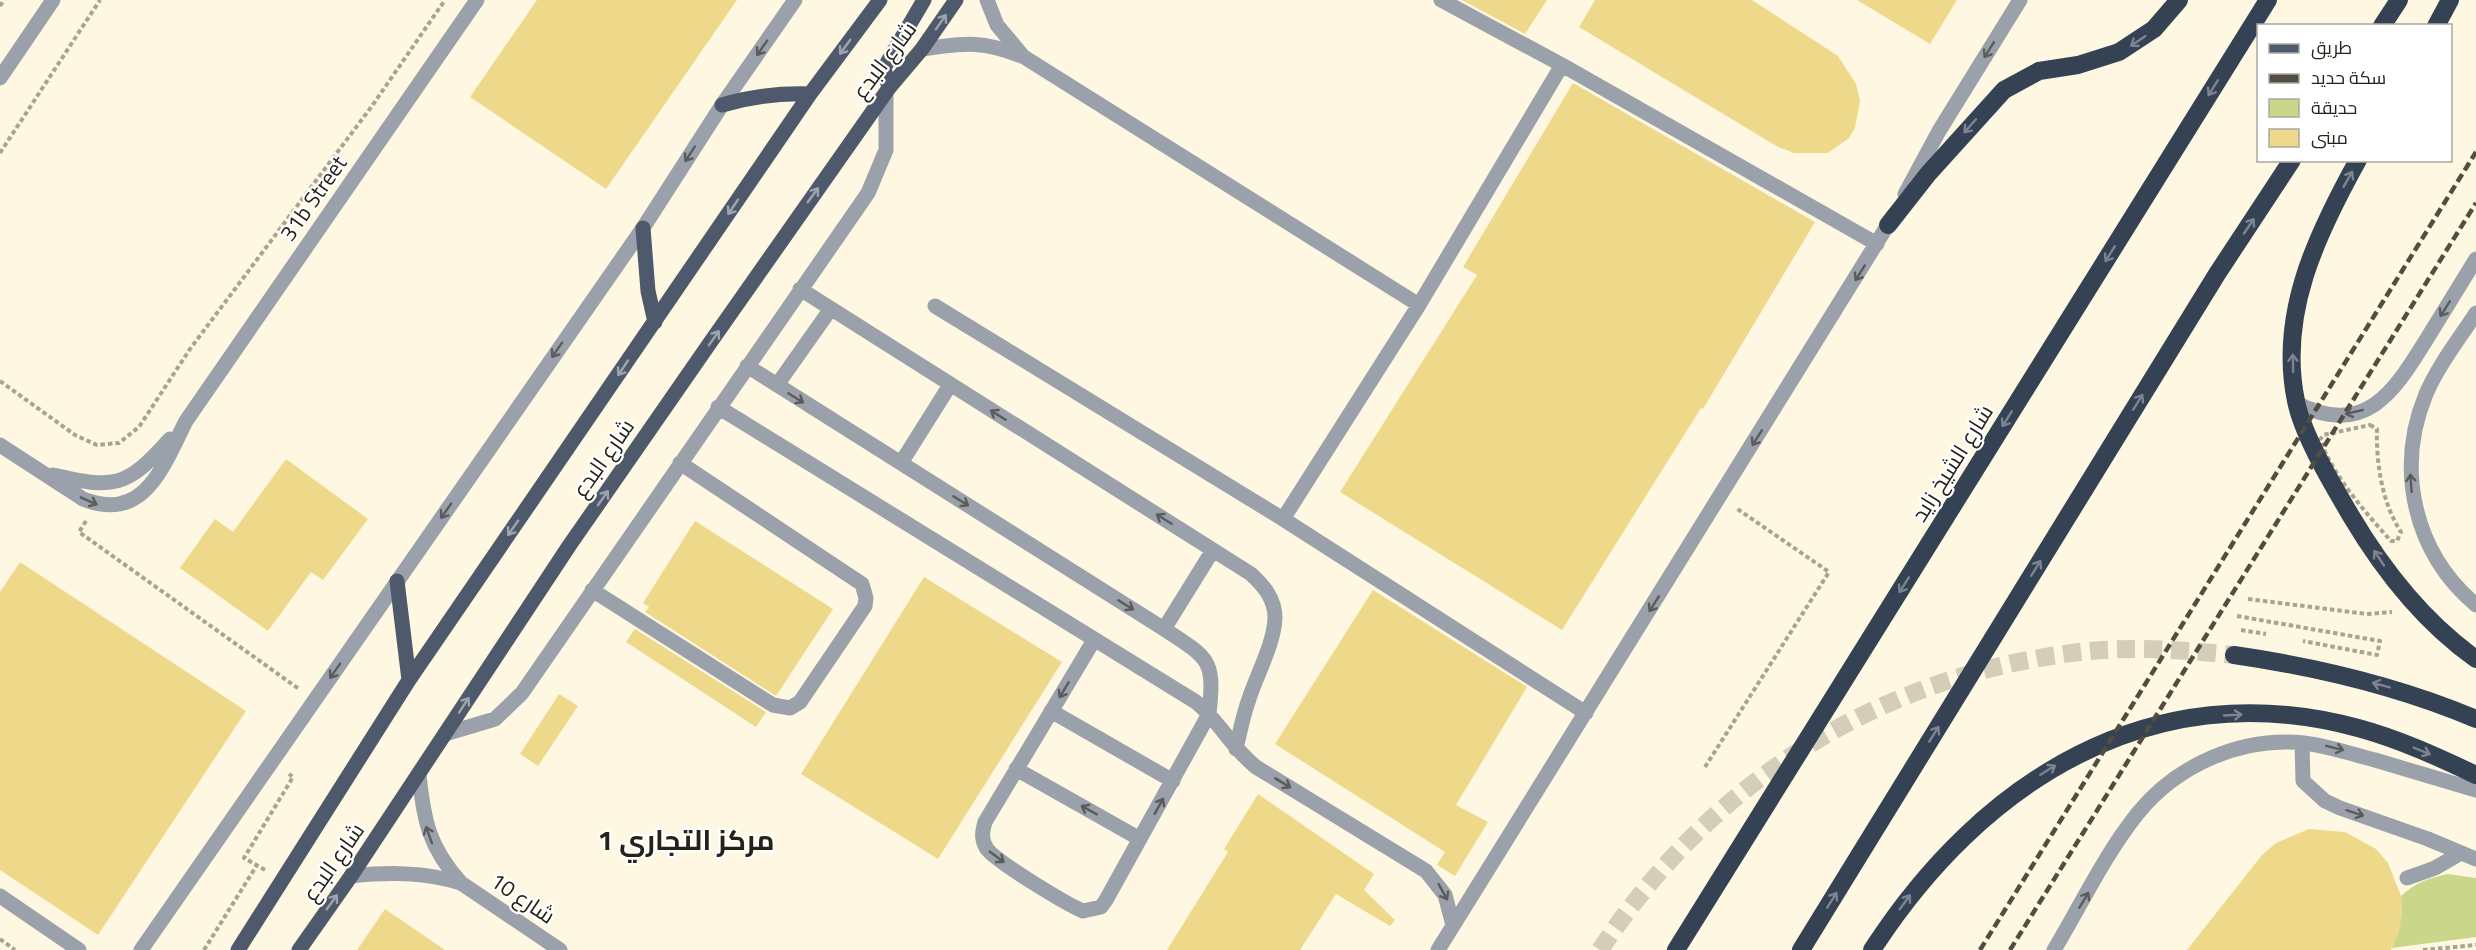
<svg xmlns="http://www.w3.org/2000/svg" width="2476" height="950" font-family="'Titillium Web',Cairo,sans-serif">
<rect width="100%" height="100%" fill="#fef8e2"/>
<!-- green -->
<path fill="#cad78a" d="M 2448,874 L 2476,878 L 2476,937 L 2392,948 L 2402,914 L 2401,896 C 2416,882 2429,878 2448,874 Z"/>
<!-- building -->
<path fill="#eed98a" d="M 537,0 L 737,0 L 606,189 L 470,97 Z
M 1462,0 L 1547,0 L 1525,34 Z
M 1595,0 L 1752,0 L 1838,56 L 1856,84 L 1860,101 L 1855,128 L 1849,138 L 1828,153 L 1794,153 L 1778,147 L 1579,27 Z
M 1857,0 L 1957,0 L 1930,44 Z
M 1573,83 L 1815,222 L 1703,409 L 1701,408 L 1562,630 L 1340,492 L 1477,275 L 1463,267 Z
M 286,459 L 368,519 L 323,580 L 311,572 L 268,631 L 180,568 L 215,519 L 233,532 Z
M 695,521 L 833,609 L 776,696 L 645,612 L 649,607 L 643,603 Z
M 20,562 L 246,711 L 98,935 L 0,870 L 0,592 Z
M 924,577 L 1062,662 L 938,859 L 801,774 Z
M 1373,590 L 1527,687 L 1456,805 L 1488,822 L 1455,876 L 1437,865 L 1445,852 L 1275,744 Z
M 635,629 L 766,712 L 756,727 L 626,642 Z
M 559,694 L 578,706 L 538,766 L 520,754 Z
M 1258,794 L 1374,874 L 1364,890 L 1395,920 L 1390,926 L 1336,894 L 1300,950 L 1167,950 L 1228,852 L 1224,849 Z
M 2309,829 L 2345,832 L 2376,849 L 2388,863 L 2401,896 L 2402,914 L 2399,931 L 2391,950 L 2187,950 L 2262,855 L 2276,843 Z
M 385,909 L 445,950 L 357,950 Z"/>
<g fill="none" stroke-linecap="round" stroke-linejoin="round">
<!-- highway-tunnel -->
<path stroke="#d3cdba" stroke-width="18" stroke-dasharray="18 9" stroke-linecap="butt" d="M 1600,950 C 1712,781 1878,676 2080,652 C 2131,646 2183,650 2234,655"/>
<!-- path -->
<path stroke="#a8a392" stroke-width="4" stroke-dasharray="4.5 3" stroke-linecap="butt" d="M 0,6 L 4,0
M 0,153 L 100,0
M 0,381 L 75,435 L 97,445 L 119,443 L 139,427 L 190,349 L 372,106 L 445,0
M 2370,425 L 2377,429 C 2376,463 2382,503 2401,532 L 2397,541 L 2391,541 C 2365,512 2334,477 2320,440 L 2323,435 Z
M 86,521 L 79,532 L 299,689
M 2248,599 L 2367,614 L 2392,612
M 2237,616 L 2380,641 L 2377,655 L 2303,641
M 2241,630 L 2266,634
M 1705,767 L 1829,572 L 1736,508
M 265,870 L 244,858 L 293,777 L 289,774
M 0,939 L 15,950
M 204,950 L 257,865
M 2423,950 L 2476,945"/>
<!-- minor -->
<path stroke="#9aa1ab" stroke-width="15" d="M 987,0 L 997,25 L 1022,55
M 1441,0 L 1562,65 L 1877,244
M 922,49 C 966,43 983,40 1024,57 L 1419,305
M 0,78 L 53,0
M 1905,194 L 1939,131 L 2020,0
M 800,289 L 1251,574 C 1264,586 1275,599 1275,618 C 1274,644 1257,674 1249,699 C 1243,715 1240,732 1236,749
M 935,306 L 1283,519 L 1586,713
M 2476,313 C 2459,339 2438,366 2426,394 C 2395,469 2414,553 2476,605
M 747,366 L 1164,629 C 1209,659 1215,658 1209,714 L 1106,900 L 1101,907 L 1083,911 C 1066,904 997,862 987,849 C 981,840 982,832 985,822 L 1094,640
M 777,385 L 830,310
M 2296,403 C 2367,439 2395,390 2428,337 C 2444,311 2460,285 2476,259
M 718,407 L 1196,702 C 1219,721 1232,748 1256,767 L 1426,871 L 1445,895 L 1453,925
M 0,445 L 83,499 C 145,524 164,464 186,421 L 477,0
M 901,463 L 950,385
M 53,475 C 115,489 126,488 170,439
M 1283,519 L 1419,305 L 1562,65
M 592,590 L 773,705 L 790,708 L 800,702 L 865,606 L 866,598 L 862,584 L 680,463
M 1164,629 L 1213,550
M 1051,711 L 1173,781
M 445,734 L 495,719 L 522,693 L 868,193 L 886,150 L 886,94
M 2302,743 L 2303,781 L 2325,801 L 2340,808 L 2428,839 L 2476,859
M 1016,769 L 1140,839
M 419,775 C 424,822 429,847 461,883 L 560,950
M 351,876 C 390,872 423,872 461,883
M 2407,878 L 2435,868 L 2461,853
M 0,896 L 79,950
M 141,950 L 643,228 L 722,105 L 795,0
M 1438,950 L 1894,215
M 2054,950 C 2081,905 2105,854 2138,813 C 2177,765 2242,736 2304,743 C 2329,746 2351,754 2375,760 C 2409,770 2442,780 2476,790"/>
<!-- major -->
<path stroke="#4e5a6b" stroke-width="15" d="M 889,88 L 884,68 L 924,0
M 722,105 C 752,96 779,93 810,94
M 643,228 L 648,291 L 655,322
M 397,581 L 409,680
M 238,950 L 409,680 L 810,94 L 880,0
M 299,950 L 351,876 L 569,546 L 712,340 L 889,88 L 922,49 L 956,0"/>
<!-- highway -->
<path stroke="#344254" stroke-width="18" d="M 2382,26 L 2399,0
M 2436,26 L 2450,0
M 2358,160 C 2317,234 2278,314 2296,401 C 2303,436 2333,485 2351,516 C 2383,570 2424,622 2476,659
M 1888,225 L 1928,174 L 2004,90 L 2039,71 L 2078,65 L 2119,52 L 2154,29 L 2179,0
M 2234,655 C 2317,667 2398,686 2476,719
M 1676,950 L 2268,0
M 1801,950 L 2217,274 L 2292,160
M 1872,950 C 1981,781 2152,672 2358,728 C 2399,739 2438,757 2476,775"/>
<!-- rail -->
<path stroke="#514d41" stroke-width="4.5" stroke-dasharray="9 4.5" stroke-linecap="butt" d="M 1980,950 L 2476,152
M 2010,950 L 2476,203"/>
</g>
<!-- one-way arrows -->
<defs><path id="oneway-shaft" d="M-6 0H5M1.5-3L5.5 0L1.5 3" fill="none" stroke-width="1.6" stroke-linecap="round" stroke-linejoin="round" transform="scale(1.5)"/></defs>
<g stroke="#9ea4ae">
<use href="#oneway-shaft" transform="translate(941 22) rotate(-55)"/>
<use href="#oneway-shaft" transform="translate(845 47) rotate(126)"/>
<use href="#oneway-shaft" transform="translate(813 195) rotate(-54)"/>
<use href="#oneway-shaft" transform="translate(733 207) rotate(124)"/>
<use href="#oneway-shaft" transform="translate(714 338) rotate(-55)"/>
<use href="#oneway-shaft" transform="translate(623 368) rotate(124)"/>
<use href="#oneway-shaft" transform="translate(603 498) rotate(-55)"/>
<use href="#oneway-shaft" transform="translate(513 528) rotate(125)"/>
<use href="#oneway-shaft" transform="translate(464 705) rotate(-57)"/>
<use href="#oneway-shaft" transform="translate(332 902) rotate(-54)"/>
</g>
<g stroke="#7b8490">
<use href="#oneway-shaft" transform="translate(2138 41) rotate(146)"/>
<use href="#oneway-shaft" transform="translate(2213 88) rotate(122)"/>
<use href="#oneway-shaft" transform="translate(1970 126) rotate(131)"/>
<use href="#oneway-shaft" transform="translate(2348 179) rotate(-60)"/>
<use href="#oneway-shaft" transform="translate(2249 226) rotate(-56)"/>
<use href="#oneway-shaft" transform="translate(2110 254) rotate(122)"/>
<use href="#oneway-shaft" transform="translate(2293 363) rotate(-91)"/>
<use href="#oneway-shaft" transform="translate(2138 402) rotate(-58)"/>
<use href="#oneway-shaft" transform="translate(2007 419) rotate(122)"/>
<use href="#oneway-shaft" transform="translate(2379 558) rotate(-124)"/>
<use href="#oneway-shaft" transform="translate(2036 568) rotate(-58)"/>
<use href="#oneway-shaft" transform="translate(1904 585) rotate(122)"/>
<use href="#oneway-shaft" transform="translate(2381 685) rotate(-165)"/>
<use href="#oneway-shaft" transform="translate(2233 715) rotate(-3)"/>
<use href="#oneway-shaft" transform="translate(1934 734) rotate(-58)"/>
<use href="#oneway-shaft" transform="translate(2422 751) rotate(22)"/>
<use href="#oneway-shaft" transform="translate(2048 770) rotate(-32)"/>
<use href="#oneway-shaft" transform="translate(1832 900) rotate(-58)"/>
<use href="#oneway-shaft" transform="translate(1905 902) rotate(-54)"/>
</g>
<g stroke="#5a5b5a">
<use href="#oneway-shaft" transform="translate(762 48) rotate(125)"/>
<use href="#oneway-shaft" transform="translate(1989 50) rotate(122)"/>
<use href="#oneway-shaft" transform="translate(690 154) rotate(123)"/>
<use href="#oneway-shaft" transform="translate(1860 273) rotate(122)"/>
<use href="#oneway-shaft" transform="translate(2445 309) rotate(122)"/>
<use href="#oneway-shaft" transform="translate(557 350) rotate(125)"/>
<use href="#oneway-shaft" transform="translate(796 398) rotate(32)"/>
<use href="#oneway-shaft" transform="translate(2354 412) rotate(167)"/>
<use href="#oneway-shaft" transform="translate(998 415) rotate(-148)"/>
<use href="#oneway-shaft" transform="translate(1757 438) rotate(122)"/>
<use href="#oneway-shaft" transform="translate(2411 483) rotate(-94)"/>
<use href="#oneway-shaft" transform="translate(89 501) rotate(24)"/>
<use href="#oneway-shaft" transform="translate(961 501) rotate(32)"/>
<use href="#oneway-shaft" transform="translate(446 511) rotate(125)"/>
<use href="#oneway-shaft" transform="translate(1164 519) rotate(-148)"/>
<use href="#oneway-shaft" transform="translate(1654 604) rotate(122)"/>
<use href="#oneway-shaft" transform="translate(1126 605) rotate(32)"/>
<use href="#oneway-shaft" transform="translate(335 671) rotate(125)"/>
<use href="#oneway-shaft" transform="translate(1064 690) rotate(121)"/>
<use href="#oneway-shaft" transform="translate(2335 748) rotate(14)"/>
<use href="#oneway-shaft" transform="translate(1283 783) rotate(31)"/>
<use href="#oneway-shaft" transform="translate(1159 806) rotate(-61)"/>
<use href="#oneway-shaft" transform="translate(1089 810) rotate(-151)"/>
<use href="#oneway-shaft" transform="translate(2355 813) rotate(18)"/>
<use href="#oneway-shaft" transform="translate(429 835) rotate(-110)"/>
<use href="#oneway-shaft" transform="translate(997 857) rotate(37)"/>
<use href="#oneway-shaft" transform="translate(1443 892) rotate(61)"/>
<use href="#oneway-shaft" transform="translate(2084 900) rotate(-59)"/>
</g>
<g text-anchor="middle" stroke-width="4.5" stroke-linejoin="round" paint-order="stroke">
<!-- street labels -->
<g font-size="22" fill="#252218" stroke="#fff">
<text transform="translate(884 60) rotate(-53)" y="8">شارع البدع</text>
<text transform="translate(313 198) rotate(-55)" y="8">31b Street</text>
<text transform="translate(603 458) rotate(-55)" y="8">شارع البدع</text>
<text transform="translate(1952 463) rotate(-58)" y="8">شارع الشيخ زايد</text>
<text transform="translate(333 862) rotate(-55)" y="8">شارع البدع</text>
<text transform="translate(523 898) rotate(34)" y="8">شارع 10</text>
</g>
<!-- district labels -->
<g font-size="28" font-weight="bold" fill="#252218" stroke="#fff">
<text x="686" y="850">مركز التجاري 1</text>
</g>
</g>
<!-- legend -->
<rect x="2257" y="24" width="195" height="138" fill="#ffffff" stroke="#a8a7a3" stroke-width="1.5"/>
<rect x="2269" y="44" width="30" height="9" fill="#4e5a6b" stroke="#a8a7a3" stroke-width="1.5"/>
<text x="2311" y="54" font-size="18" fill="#252218">طريق</text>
<rect x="2269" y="74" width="30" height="9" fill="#514d41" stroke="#a8a7a3" stroke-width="1.5"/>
<text x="2311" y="84" font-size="18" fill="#252218">سكة حديد</text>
<rect x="2269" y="99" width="30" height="18" fill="#cad78a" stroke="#a8a7a3" stroke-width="1.5"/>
<text x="2311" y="114" font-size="18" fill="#252218">حديقة</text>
<rect x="2269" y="129" width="30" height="18" fill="#eed98a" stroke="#a8a7a3" stroke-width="1.5"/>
<text x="2311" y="144" font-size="18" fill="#252218">مبنى</text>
</svg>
